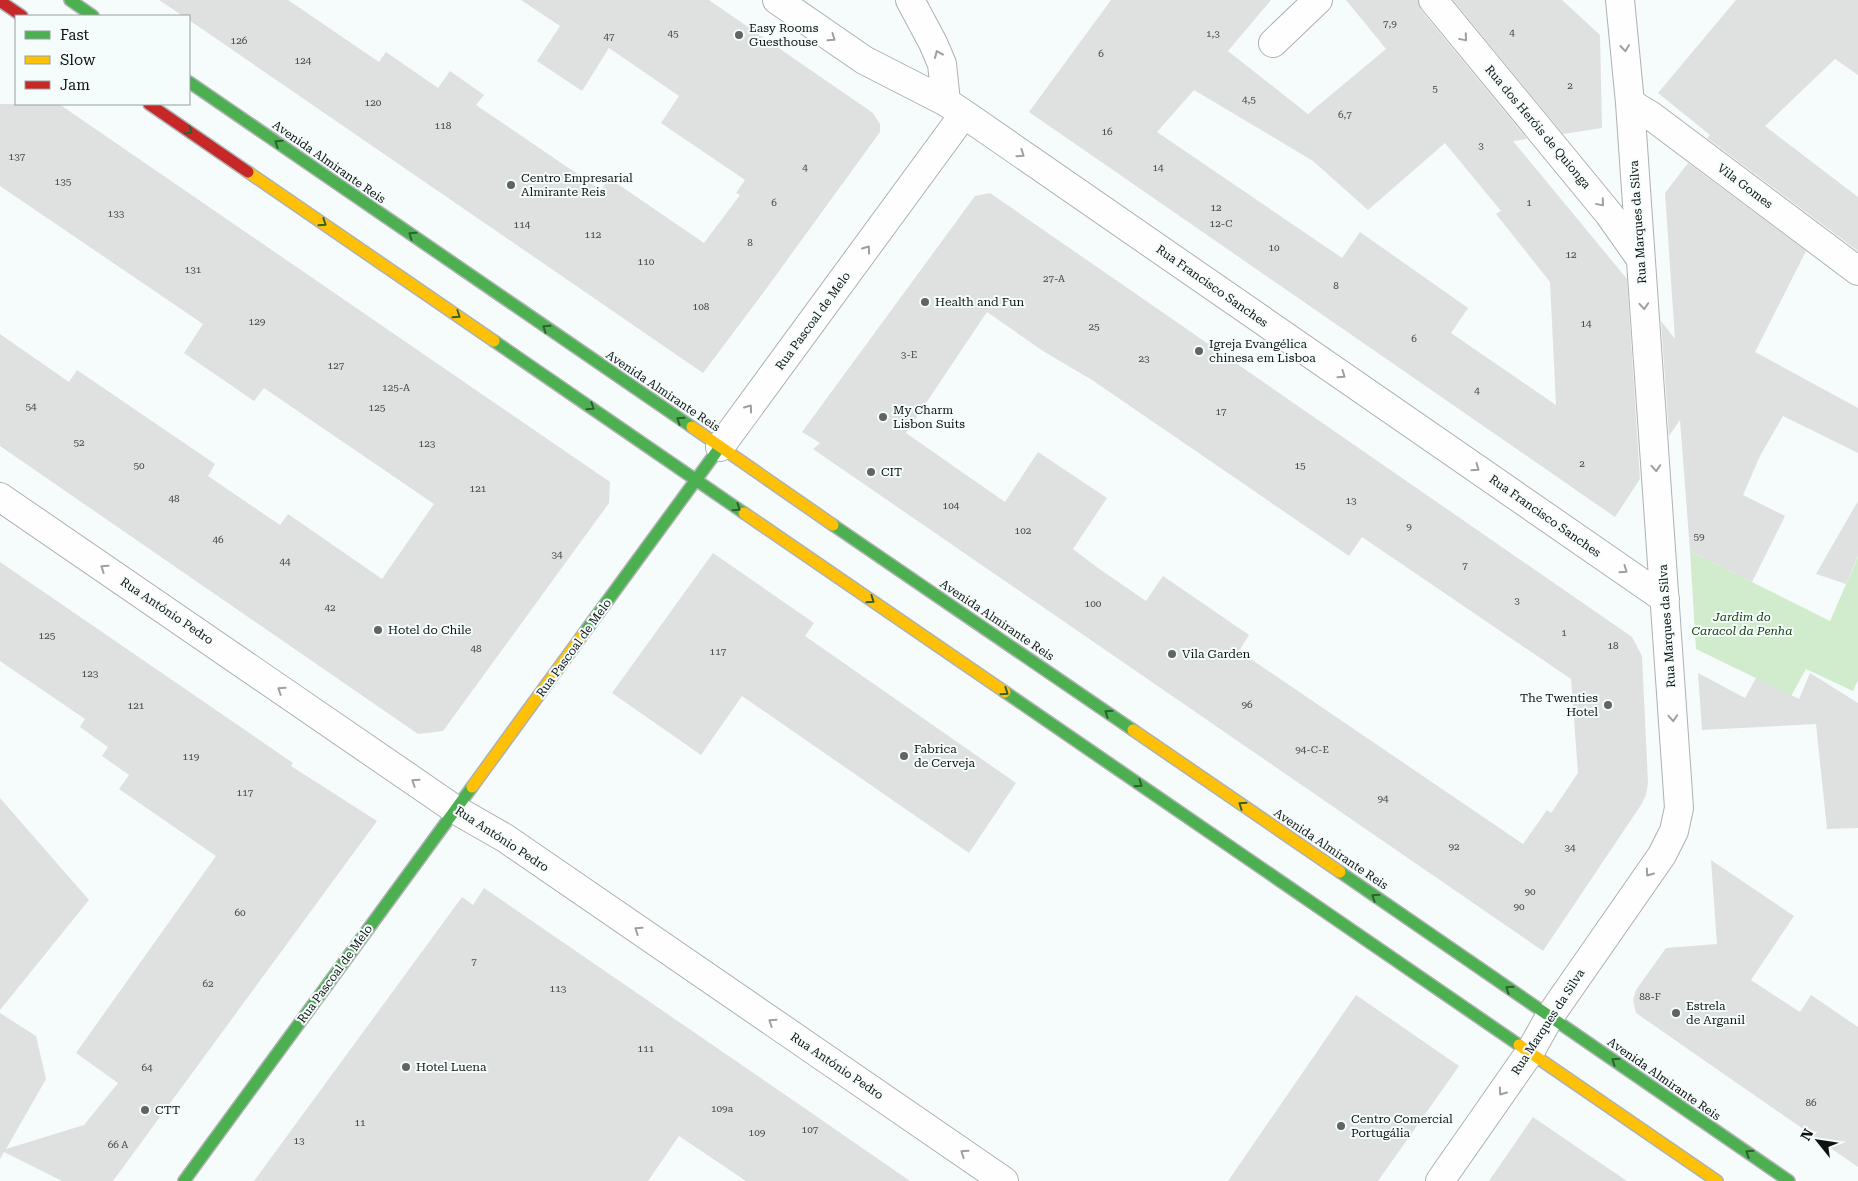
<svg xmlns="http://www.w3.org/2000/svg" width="1858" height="1181" font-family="'Roboto Serif',serif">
<rect width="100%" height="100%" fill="#f6fbfb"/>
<!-- park -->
<path fill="#d0eccd" d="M 1690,551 L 1830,621 L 1858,557 L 1858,680 L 1853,691 L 1806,669 L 1790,698 L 1762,681 L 1696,649 Z"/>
<!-- building -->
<path fill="#dee1e0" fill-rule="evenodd" d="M 159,0 L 288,0 L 379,62 L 386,52 L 438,88 L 450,71 L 484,95 L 476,105 L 601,190 L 609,178 L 704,243 L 740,195 L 736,193 L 745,180 L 661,123 L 679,96 L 609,48 L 582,91 L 537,61 L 560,26 L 521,0 L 709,0 L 873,113 L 880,124 L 880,132 L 766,289 L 703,373 L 189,20 L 189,16 L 183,16 Z
M 1111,0 L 1271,0 L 1228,51 L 1308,114 L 1386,49 L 1346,0 L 1418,0 L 1421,10 L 1527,139 L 1513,141 L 1627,279 L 1640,479 L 1615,517 L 1029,112 ZM 1194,90 L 1313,161 L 1368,210 L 1445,143 L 1501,211 L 1496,214 L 1550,282 L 1556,405 L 1451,333 L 1468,308 L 1360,232 L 1342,258 L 1157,132 Z
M 1453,0 L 1562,0 L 1600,35 L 1602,128 L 1563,134 Z
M 1736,0 L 1858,0 L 1858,75 L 1835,59 L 1765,126 L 1858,197 L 1858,251 L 1707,138 L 1710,135 L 1658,93 Z
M 0,104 L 59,104 L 610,482 L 609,503 L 443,731 L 418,734 L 0,446 L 0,334 L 69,382 L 77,370 L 215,464 L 208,476 L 280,525 L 288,514 L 382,579 L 434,504 L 264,388 L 254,401 L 184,353 L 203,324 L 0,186 Z
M 1688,163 L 1806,251 L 1755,352 L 1858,408 L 1858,453 L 1783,416 L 1760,456 L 1743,495 L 1785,516 L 1752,582 L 1690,551 L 1680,420 L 1669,436 L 1661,321 L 1675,339 L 1665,193 Z
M 990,193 L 1632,637 L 1642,656 L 1648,783 L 1646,795 L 1641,805 L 1543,951 L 813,449 L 820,443 L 802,432 L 975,196 ZM 987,312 L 1043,351 L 1092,380 L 1349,556 L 1362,537 L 1571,679 L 1578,773 L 1551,813 L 1547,810 L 1523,844 L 1239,651 L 1249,635 L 1163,576 L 1146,601 L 1098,568 L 1073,549 L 1107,498 L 1038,452 L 1005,502 L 906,433 Z
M 1858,501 L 1858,556 L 1846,584 L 1816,574 Z
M 713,553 L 814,623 L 805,636 L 1016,783 L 969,853 L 742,696 L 701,755 L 612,693 Z
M 0,562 L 293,763 L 291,766 L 377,821 L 113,1181 L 62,1181 L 4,1152 L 0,1159 L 0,1013 L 36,1036 L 46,1079 L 6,1149 L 84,1125 L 118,1083 L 76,1053 L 216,856 L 119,789 L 129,775 L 102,756 L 108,747 L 80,727 L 85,719 L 0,661 Z
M 1698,673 L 1745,698 L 1756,678 L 1799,699 L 1810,673 L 1858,703 L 1858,828 L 1827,829 L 1816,724 L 1702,730 Z
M 0,798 L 89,900 L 0,1010 Z
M 1711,860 L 1794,916 L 1751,980 L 1800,1012 L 1811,995 L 1858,1027 L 1858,1167 L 1636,1013 L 1633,1000 L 1636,990 L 1666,948 L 1717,944 Z
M 484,888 L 800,1105 L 910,1181 L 746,1181 L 679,1136 L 648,1181 L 254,1181 L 462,897 L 473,905 Z
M 1356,995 L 1459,1066 L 1378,1181 L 1228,1181 Z
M 1533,1117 L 1587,1154 L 1627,1181 L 1489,1181 Z"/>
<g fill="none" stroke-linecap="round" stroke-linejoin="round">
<defs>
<path id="street" d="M 777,0 L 864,60 L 946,102 L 964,114 L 1665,599
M 910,0 L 933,43 L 942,64 L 946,102
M 1433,0 L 1609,214 L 1640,258
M 1273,43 L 1318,0
M 1630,103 L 1650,115 L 1858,271
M 720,447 L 964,114
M 0,497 L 456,810 L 505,838 L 1004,1181
M 1440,1181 L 1530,1052 L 1550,1016 L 1662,855 L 1674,831 L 1679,808 L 1630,103 L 1620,0"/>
<path id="fast" d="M 70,0 L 93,16
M 189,82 L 692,427
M 494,341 L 744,513
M 833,525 L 1133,730
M 584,633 L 720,447
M 1005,692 L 1519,1045
M 1340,872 L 1789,1181
M 184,1181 L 472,787"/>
<path id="slow" d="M 248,172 L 494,341
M 692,427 L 833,525
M 744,513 L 1005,692
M 1133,730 L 1340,872
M 472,787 L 584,633
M 1519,1045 L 1717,1181"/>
<path id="jam" d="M 0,1 L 22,16
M 149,104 L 248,172"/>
</defs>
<!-- street casing -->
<use href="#street" stroke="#aeb1b1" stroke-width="30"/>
<!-- fast casing -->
<use href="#fast" stroke="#aeb1b1" stroke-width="14"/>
<!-- slow casing -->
<use href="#slow" stroke="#aeb1b1" stroke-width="14"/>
<!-- jam casing -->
<use href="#jam" stroke="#aeb1b1" stroke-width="14"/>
<!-- street -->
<use href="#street" stroke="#fefefe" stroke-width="28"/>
<!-- fast -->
<use href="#fast" stroke="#4caf50" stroke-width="11"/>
<!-- slow -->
<use href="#slow" stroke="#ffc107" stroke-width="11"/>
<!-- jam -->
<use href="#jam" stroke="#c62828" stroke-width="11"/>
</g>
<!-- one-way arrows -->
<defs><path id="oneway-chevron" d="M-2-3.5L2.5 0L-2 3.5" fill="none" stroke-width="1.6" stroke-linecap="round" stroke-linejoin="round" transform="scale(1.25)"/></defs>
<g stroke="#9ea09f">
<use href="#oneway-chevron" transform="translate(832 38) rotate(35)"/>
<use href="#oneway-chevron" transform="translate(1464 38) rotate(50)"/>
<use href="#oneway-chevron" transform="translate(1625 48) rotate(84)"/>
<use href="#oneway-chevron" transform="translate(938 54) rotate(-113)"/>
<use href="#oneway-chevron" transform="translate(1021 154) rotate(35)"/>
<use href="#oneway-chevron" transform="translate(1601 203) rotate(50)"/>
<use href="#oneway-chevron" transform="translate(867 249) rotate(-54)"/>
<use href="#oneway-chevron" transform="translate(1644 306) rotate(86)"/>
<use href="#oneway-chevron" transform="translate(1342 375) rotate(35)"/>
<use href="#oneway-chevron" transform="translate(749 408) rotate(-54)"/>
<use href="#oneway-chevron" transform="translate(1476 468) rotate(35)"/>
<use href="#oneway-chevron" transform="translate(1656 468) rotate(86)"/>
<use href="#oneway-chevron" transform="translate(104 568) rotate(-146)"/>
<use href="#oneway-chevron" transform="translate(1624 570) rotate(35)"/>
<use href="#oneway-chevron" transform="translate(281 690) rotate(-146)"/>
<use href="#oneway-chevron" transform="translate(1673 718) rotate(86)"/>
<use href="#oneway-chevron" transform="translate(415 782) rotate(-146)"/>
<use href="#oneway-chevron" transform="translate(1649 873) rotate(125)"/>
<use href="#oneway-chevron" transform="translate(638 930) rotate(-146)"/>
<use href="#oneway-chevron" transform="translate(772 1022) rotate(-146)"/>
<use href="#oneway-chevron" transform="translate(1502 1092) rotate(125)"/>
<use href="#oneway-chevron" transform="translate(964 1153) rotate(-146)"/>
</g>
<g stroke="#2e6030">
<use href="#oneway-chevron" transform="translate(189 131) rotate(34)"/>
<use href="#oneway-chevron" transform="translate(278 143) rotate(-145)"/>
<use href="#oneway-chevron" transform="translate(323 223) rotate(34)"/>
<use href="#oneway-chevron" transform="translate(412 235) rotate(-145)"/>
<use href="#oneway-chevron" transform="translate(457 315) rotate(34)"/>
<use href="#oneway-chevron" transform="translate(546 328) rotate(-145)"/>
<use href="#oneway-chevron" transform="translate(591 407) rotate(34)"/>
<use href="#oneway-chevron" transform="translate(680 420) rotate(-146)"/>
<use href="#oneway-chevron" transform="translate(737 508) rotate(35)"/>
<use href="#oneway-chevron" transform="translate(871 600) rotate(34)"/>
<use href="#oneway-chevron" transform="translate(1005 692) rotate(34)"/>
<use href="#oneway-chevron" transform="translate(1108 713) rotate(-146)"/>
<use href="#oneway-chevron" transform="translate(1139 784) rotate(34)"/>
<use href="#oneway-chevron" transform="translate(1242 805) rotate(-146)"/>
<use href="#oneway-chevron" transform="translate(1375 897) rotate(-146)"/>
<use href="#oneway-chevron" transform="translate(1509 989) rotate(-146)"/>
<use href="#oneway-chevron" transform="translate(1615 1061) rotate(-145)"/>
<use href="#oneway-chevron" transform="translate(1749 1153) rotate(-146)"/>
</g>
<!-- markers -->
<g fill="#606463" stroke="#f4fdfc" stroke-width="2">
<circle cx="739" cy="35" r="5"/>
<circle cx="511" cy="185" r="5"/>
<circle cx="925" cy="302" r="5"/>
<circle cx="1199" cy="351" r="5"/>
<circle cx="883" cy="417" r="5"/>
<circle cx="871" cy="472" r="5"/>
<circle cx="378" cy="630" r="5"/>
<circle cx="1172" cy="654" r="5"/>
<circle cx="1608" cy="705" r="5"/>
<circle cx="904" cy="756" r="5"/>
<circle cx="1676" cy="1013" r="5"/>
<circle cx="406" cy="1067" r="5"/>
<circle cx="145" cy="1110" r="5"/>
<circle cx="1341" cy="1126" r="5"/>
</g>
<g text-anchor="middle" stroke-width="4" stroke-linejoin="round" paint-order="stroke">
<!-- number labels -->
<g font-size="10" fill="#444746">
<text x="1390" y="27">7,9</text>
<text x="1512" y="36">4</text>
<text x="673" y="37">45</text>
<text x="1213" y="37">1,3</text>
<text x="609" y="40">47</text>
<text x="239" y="44">126</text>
<text x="1101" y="57">6</text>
<text x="303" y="64">124</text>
<text x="1570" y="89">2</text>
<text x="1435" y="92">5</text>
<text x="1249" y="103">4,5</text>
<text x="373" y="106">120</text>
<text x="1345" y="118">6,7</text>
<text x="443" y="129">118</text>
<text x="1107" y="135">16</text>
<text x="1481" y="149">3</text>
<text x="17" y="160">137</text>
<text x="805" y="171">4</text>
<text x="1158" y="171">14</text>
<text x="63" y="185">135</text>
<text x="774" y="206">6</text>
<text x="1529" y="206">1</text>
<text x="1216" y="211">12</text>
<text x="116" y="217">133</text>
<text x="1221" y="227">12-C</text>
<text x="522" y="228">114</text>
<text x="593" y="238">112</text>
<text x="750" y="246">8</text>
<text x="1274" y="251">10</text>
<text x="1571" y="258">12</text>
<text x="646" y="265">110</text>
<text x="193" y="273">131</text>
<text x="1054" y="282">27-A</text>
<text x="1336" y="289">8</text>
<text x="701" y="310">108</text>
<text x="257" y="325">129</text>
<text x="1586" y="327">14</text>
<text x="1094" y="330">25</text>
<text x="1414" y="342">6</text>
<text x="909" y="358">3-E</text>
<text x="1144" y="362">23</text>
<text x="336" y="369">127</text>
<text x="396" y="391">125-A</text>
<text x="1477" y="394">4</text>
<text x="31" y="410">54</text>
<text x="377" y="411">125</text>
<text x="1221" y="415">17</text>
<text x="79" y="446">52</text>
<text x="427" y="447">123</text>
<text x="1582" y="467">2</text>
<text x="139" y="469">50</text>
<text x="1300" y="469">15</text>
<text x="478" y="492">121</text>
<text x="174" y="502">48</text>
<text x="1351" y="504">13</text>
<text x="951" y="509">104</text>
<text x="1409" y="530">9</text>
<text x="1023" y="534">102</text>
<text x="1699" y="540">59</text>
<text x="218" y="543">46</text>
<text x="557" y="558">34</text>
<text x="285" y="565">44</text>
<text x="1465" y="569">7</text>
<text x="1517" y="604">3</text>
<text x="1093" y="607">100</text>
<text x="330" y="611">42</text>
<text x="1564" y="636">1</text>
<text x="47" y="639">125</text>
<text x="1613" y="649">18</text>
<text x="476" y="652">48</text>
<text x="718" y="655">117</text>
<text x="90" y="677">123</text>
<text x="1247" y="708">96</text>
<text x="136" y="709">121</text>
<text x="1312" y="753">94-C-E</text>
<text x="191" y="760">119</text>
<text x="245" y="796">117</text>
<text x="1383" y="802">94</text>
<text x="1454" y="850">92</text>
<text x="1570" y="851">34</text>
<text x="1530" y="895">90</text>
<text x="1519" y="910">90</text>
<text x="240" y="916">60</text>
<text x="474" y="965">7</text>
<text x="208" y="987">62</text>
<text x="558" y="992">113</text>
<text x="1650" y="1000">88-F</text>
<text x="646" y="1052">111</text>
<text x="147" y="1071">64</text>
<text x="1811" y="1106">86</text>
<text x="722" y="1112">109a</text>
<text x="360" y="1126">11</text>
<text x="810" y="1133">107</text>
<text x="757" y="1136">109</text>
<text x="299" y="1144">13</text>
<text x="118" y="1148">66 A</text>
</g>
<!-- poi labels -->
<g font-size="12" fill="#0f1211" stroke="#f4fdfc" text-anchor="start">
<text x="749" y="32">Easy Rooms<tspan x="749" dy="14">Guesthouse</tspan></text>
<text x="521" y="182">Centro Empresarial<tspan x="521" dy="14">Almirante Reis</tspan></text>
<text x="935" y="306">Health and Fun</text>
<text x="1209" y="348">Igreja Evangélica<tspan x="1209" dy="14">chinesa em Lisboa</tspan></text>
<text x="893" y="414">My Charm<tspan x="893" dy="14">Lisbon Suits</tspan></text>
<text x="881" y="476">CIT</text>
<text x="388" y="634">Hotel do Chile</text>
<text x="1182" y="658">Vila Garden</text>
<text x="1598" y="702" text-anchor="end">The Twenties<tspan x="1598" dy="14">Hotel</tspan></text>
<text x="914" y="753">Fabrica<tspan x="914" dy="14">de Cerveja</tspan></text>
<text x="1686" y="1010">Estrela<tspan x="1686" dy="14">de Arganil</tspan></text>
<text x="416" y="1071">Hotel Luena</text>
<text x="155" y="1114">CTT</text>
<text x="1351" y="1123">Centro Comercial<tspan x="1351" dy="14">Portugália</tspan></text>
</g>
<!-- street labels -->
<g font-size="12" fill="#0f1211" stroke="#f4fdfc">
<text transform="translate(1538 127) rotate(50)" y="4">Rua dos Heróis de Quionga</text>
<text transform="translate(329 162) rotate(35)" y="4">Avenida Almirante Reis</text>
<text transform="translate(1745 186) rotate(37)" y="4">Vila Gomes</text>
<text transform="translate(1638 222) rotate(-94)" y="4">Rua Marques da Silva</text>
<text transform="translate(1212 286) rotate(35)" y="4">Rua Francisco Sanches</text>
<text transform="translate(813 321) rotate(-54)" y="4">Rua Pascoal de Melo</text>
<text transform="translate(663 391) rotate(34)" y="4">Avenida Almirante Reis</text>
<text transform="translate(1545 516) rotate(35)" y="4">Rua Francisco Sanches</text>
<text transform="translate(167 611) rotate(34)" y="4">Rua António Pedro</text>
<text transform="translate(997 620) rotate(34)" y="4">Avenida Almirante Reis</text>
<text transform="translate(1667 626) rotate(-94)" y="4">Rua Marques da Silva</text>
<text transform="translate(574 648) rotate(-54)" y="4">Rua Pascoal de Melo</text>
<text transform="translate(502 839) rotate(33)" y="4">Rua António Pedro</text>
<text transform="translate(1331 849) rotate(34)" y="4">Avenida Almirante Reis</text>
<text transform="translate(335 974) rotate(-54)" y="4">Rua Pascoal de Melo</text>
<text transform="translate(1548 1022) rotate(-57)" y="4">Rua Marques da Silva</text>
<text transform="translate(837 1066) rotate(34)" y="4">Rua António Pedro</text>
<text transform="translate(1664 1079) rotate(35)" y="4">Avenida Almirante Reis</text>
</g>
<!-- park labels -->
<g font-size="12" font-style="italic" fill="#18400e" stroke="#f4fdfc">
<text x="1742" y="621">Jardim do<tspan x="1742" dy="14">Caracol da Penha</tspan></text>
</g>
</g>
<!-- legend -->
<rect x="15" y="15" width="175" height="90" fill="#f4fdfc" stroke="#989f9e"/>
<rect x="25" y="31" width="25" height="8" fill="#4caf50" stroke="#989f9e"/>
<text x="60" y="40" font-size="15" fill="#0f1211">Fast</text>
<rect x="25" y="56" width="25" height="8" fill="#ffc107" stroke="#989f9e"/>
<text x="60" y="65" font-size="15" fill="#0f1211">Slow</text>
<rect x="25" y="81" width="25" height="8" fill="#c62828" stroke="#989f9e"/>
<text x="60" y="90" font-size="15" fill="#0f1211">Jam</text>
<!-- north arrow -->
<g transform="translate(1818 1141) rotate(300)" stroke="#f4fdfc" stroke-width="4" paint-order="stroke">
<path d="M0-4L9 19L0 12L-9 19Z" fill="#0f1211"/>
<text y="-8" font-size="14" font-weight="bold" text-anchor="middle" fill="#0f1211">N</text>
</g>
</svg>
